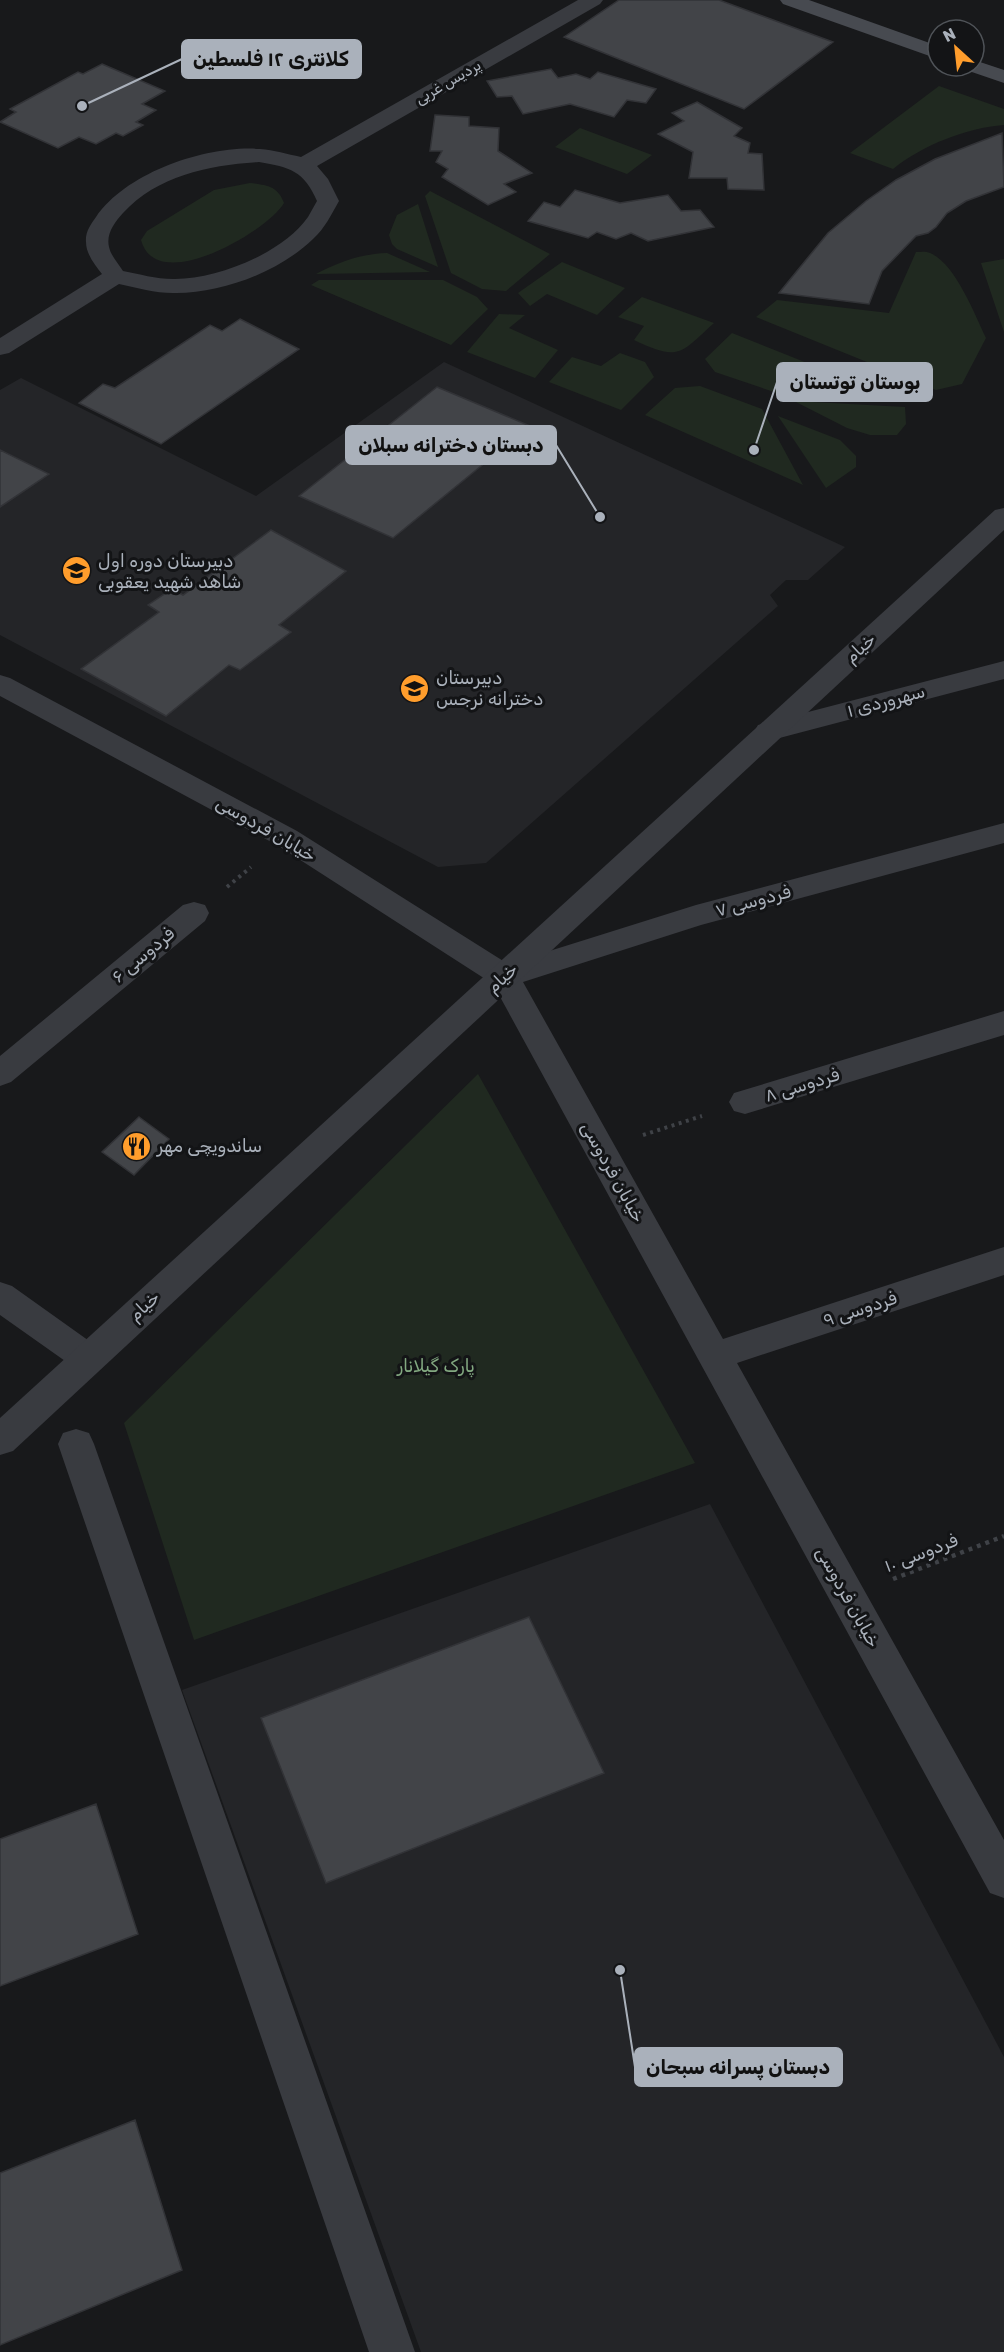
<svg xmlns="http://www.w3.org/2000/svg" width="1004" height="2352" font-family="Rubik,Cairo,sans-serif">
<rect width="100%" height="100%" fill="#18191b"/>
<!-- built -->
<path fill="#242528" fill-rule="evenodd" d="M 444,362 L 845,547 L 808,580 L 786,580 L 770,595 L 778,606 L 486,863 L 438,867 L 0,635 L 0,507 L 49,474 L 0,450 L 0,390 L 21,378 L 256,496 ZM 437,387 L 529,427 L 393,538 L 300,496 ZM 270,530 L 346,571 L 279,625 L 291,632 L 240,670 L 229,665 L 166,716 L 82,669 L 159,612 L 148,605 L 172,589 L 183,595 Z
M 710,1504 L 1004,2057 L 1004,2352 L 421,2352 L 182,1690 ZM 529,1617 L 604,1773 L 326,1883 L 262,1717 Z"/>
<!-- green -->
<path fill="#202920" d="M 939,86 L 1004,109 L 1004,125 C 966,128 923,145 893,169 L 850,153 Z
M 580,128 L 652,155 L 627,174 L 555,147 Z
M 250,183 C 267,185 278,186 284,203 C 268,231 156,297 141,240 L 147,231 L 214,190 Z
M 430,191 L 550,254 L 506,291 L 482,289 L 451,273 L 425,196 Z
M 418,204 L 438,267 L 397,249 L 392,244 L 389,235 L 397,215 Z
M 916,252 C 920,252 926,251 930,253 C 955,263 975,315 986,338 L 962,384 L 936,390 L 756,317 L 777,300 L 889,313 Z
M 387,253 L 430,272 L 316,274 C 339,262 360,254 387,253 Z
M 1004,259 L 1004,332 L 981,263 Z
M 562,262 L 625,288 L 597,315 L 547,294 L 530,306 L 518,293 Z
M 319,280 L 443,280 L 477,297 L 488,309 L 451,345 L 311,285 Z
M 642,297 L 714,323 C 679,355 679,361 634,340 L 644,326 L 618,317 Z
M 499,314 L 525,315 L 509,328 L 558,350 L 535,378 L 467,352 Z
M 732,333 L 900,400 L 777,393 L 715,372 L 705,359 Z
M 620,353 L 645,362 L 654,377 L 621,410 L 549,382 L 572,357 L 601,366 Z
M 700,386 L 762,409 L 803,485 L 645,415 L 675,388 Z
M 794,401 L 905,407 L 906,424 L 897,435 L 870,435 L 847,428 Z
M 778,416 L 840,440 L 856,456 L 856,467 L 826,488 Z
M 478,1074 L 695,1463 L 194,1640 L 124,1423 Z"/>
<!-- building -->
<path fill="#424448" stroke="#323337" stroke-width="1.5" d="M 619,0 L 719,0 L 833,42 L 744,109 L 564,37 Z
M 102,64 L 165,91 L 142,104 L 156,110 L 136,122 L 143,125 L 123,136 L 116,133 L 96,144 L 79,137 L 58,148 L 0,122 L 16,112 L 10,109 L 78,72 L 83,74 Z
M 551,69 L 558,78 L 576,74 L 590,79 L 598,72 L 656,89 L 646,103 L 627,100 L 614,117 L 570,104 L 523,114 L 512,96 L 497,97 L 487,81 Z
M 697,102 L 742,128 L 734,136 L 750,143 L 748,153 L 762,154 L 764,190 L 728,189 L 727,178 L 689,178 L 693,152 L 658,134 L 684,121 L 672,113 Z
M 435,115 L 469,117 L 469,126 L 499,128 L 498,151 L 532,173 L 504,184 L 516,192 L 488,205 L 442,177 L 448,169 L 436,162 L 442,151 L 430,151 Z
M 1002,133 L 1004,187 L 966,201 L 947,213 L 936,227 L 928,233 L 916,236 L 882,271 L 869,304 L 779,293 L 828,233 L 866,201 L 896,180 L 935,159 Z
M 575,190 L 620,203 L 668,195 L 681,211 L 700,210 L 714,227 L 648,241 L 631,233 L 616,239 L 597,232 L 588,238 L 528,221 L 544,202 L 560,207 Z
M 240,319 L 299,349 L 161,444 L 79,403 L 103,384 L 115,388 L 210,325 L 222,331 Z
M 437,387 L 530,426 L 393,538 L 299,496 Z
M 0,450 L 49,474 L 0,507 Z
M 271,530 L 346,571 L 279,625 L 291,632 L 240,670 L 229,665 L 166,716 L 81,669 L 159,612 L 148,605 L 172,589 L 183,595 Z
M 139,1117 L 169,1139 L 134,1175 L 102,1152 Z
M 529,1617 L 604,1773 L 326,1883 L 261,1718 Z
M 96,1804 L 138,1934 L 0,1986 L 0,1839 Z
M 135,2120 L 182,2270 L 0,2345 L 0,2173 Z"/>
<g fill="none" stroke-linecap="round" stroke-linejoin="round">
<!-- path-far1 -->
<path stroke="#3f4247" stroke-width="4" stroke-dasharray="3 4.5" stroke-linecap="butt" d="M 227,887 L 251,867
M 643,1135 L 702,1116"/>
<!-- path -->
<path stroke="#3f4247" stroke-width="4.5" stroke-dasharray="4 5" stroke-linecap="butt" d="M 893,1579 L 1004,1536"/>
<!-- minor -->
<path fill="#393b40" fill-rule="evenodd" d="M 578,0 L 603,0 L 600,4 L 317,166 L 328,179 L 339,201 C 331,215 325,228 313,239 C 279,272 221,294 173,293 C 155,293 137,288 119,284 L 9,353 L 0,355 L 0,338 L 102,274 C 95,265 86,254 86,242 C 85,232 91,224 96,217 C 127,172 207,145 260,149 C 274,150 287,154 301,157 ZM 259,162 C 290,167 304,171 317,201 C 314,206 311,212 308,217 C 283,253 216,280 173,279 C 156,279 139,274 123,271 C 118,263 111,256 109,247 C 106,234 114,223 123,213 C 158,175 210,165 259,162 Z
M 1004,661 L 1004,679 L 768,741 L 758,739 L 754,732 L 758,725 Z
M 0,675 L 10,678 L 297,831 L 508,964 L 696,905 L 1004,823 L 1004,843 L 701,925 L 523,982 L 723,1339 L 1004,1247 L 1004,1275 L 737,1363 L 1004,1840 L 1004,1898 L 990,1893 L 493,984 L 277,845 L 0,696 Z
M 194,902 L 205,905 L 209,913 L 205,921 L 11,1082 L 0,1086 L 0,1056 L 183,905 Z
M 1004,1011 L 1004,1035 L 745,1114 L 734,1111 L 729,1102 L 734,1093 Z
M 0,1282 L 12,1286 L 99,1348 L 104,1358 L 99,1368 L 87,1372 L 75,1368 L 0,1315 Z
M 76,1429 L 89,1433 L 94,1444 L 415,2352 L 369,2352 L 58,1444 L 63,1433 Z"/>
<!-- tertiary -->
<path fill="#393b40" fill-rule="evenodd" d="M 1004,508 L 1004,530 L 13,1451 L 0,1455 L 0,1418 L 995,510 Z"/>
<!-- secondary -->
<path fill="#474a50" fill-rule="evenodd" d="M 780,0 L 809,0 L 938,46 L 938,59 L 783,4 Z
M 974,60 L 1004,70 L 1004,83 L 966,70 L 962,66 L 974,66 Z"/>
</g>
<!-- icons -->
<defs>
<symbol id="school-disc" viewBox="-11 -11 22 22"><circle r="9.5" fill="#ff9d2c" stroke="#131416"/><path d="M0-5L7-2L0 1L-7-2ZM-4 1L0 2.5L4 1V4Q0 6-4 4Z" fill="#111"/></symbol>
<symbol id="restaurant-disc" viewBox="-11 -11 22 22"><circle r="9.5" fill="#ff9d2c" stroke="#131416"/><path d="M-5-6h1v4h1v-4h1v4h1v-4h1v5L-1.5 .5V6h-2V.5L-5-1ZM5-6V6H3V1.5H1.5Q1.5-4 5-6Z" fill="#111"/></symbol>
</defs>
<g fill-rule="evenodd">
<use href="#school-disc" x="60" y="554" width="33" height="33"/>
<use href="#school-disc" x="398" y="672" width="33" height="33"/>
<use href="#restaurant-disc" x="120" y="1130" width="33" height="33"/>
</g>
<g text-anchor="middle" stroke-width="6" stroke-linejoin="round" paint-order="stroke">
<!-- far-street labels -->
<g font-size="15" fill="#aab1bb" stroke="#131416">
<text transform="translate(448 82) rotate(-30)" y="5">پردیس غربی</text>
</g>
<!-- poi labels -->
<g font-size="18" fill="#aab1bb" stroke="#131416" text-anchor="start">
<text x="98" y="567">دبیرستان دوره اول<tspan x="98" dy="21">شاهد شهید یعقوبی</tspan></text>
<text x="436" y="684">دبیرستان<tspan x="436" dy="21">دخترانه نرجس</tspan></text>
<text x="157" y="1152">ساندویچی مهر</text>
</g>
<!-- street labels -->
<g font-size="18" fill="#aab1bb" stroke="#131416">
<text transform="translate(860 648) rotate(-43)" y="6">خیام</text>
<text transform="translate(886 701) rotate(-15)" y="6">سهروردی ۱</text>
<text transform="translate(266 829) rotate(30)" y="6">خیابان فردوسی</text>
<text transform="translate(753 901) rotate(-15)" y="6">فردوسی ۷</text>
<text transform="translate(143 955) rotate(-40)" y="6">فردوسی ۶</text>
<text transform="translate(502 978) rotate(-43)" y="6">خیام</text>
<text transform="translate(802 1085) rotate(-17)" y="6">فردوسی ۸</text>
<text transform="translate(613 1172) rotate(61)" y="6">خیابان فردوسی</text>
<text transform="translate(144 1306) rotate(-43)" y="6">خیام</text>
<text transform="translate(860 1309) rotate(-18)" y="6">فردوسی ۹</text>
<text transform="translate(921 1553) rotate(-21)" y="6">فردوسی ۱۰</text>
<text transform="translate(848 1597) rotate(61)" y="6">خیابان فردوسی</text>
</g>
<!-- park labels -->
<g font-size="18" fill="#82a880" stroke="#131416">
<text x="436" y="1372">پارک گیلانار</text>
</g>
</g>
<!-- callouts -->
<path fill="none" stroke="#aab1bb" stroke-width="2" d="M82 106L182 59M754 450L777 382M600 517L556 445M620 1970L635 2067"/>
<g fill="#aab1bb" stroke="#131416" stroke-width="2">
<circle cx="82" cy="106" r="6"/>
<circle cx="754" cy="450" r="6"/>
<circle cx="600" cy="517" r="6"/>
<circle cx="620" cy="1970" r="6"/>
</g>
<g fill="#aab1bb" stroke="#aab1bb" stroke-width="2">
<rect x="182" y="40" width="179" height="38" rx="6"/>
<rect x="777" y="363" width="155" height="38" rx="6"/>
<rect x="346" y="426" width="210" height="38" rx="6"/>
<rect x="635" y="2048" width="207" height="38" rx="6"/>
</g>
<g font-size="20" text-anchor="middle" font-weight="bold" fill="#111">
<text x="271" y="66">کلانتری ۱۲ فلسطین</text>
<text x="855" y="389">بوستان توتستان</text>
<text x="451" y="452">دبستان دخترانه سبلان</text>
<text x="738" y="2074">دبستان پسرانه سبحان</text>
</g>
<!-- north arrow -->
<g transform="translate(956 48) rotate(333)"><circle r="28" fill="#131416" stroke="#4f5358" stroke-width="1.5"/>
<path d="M0-4.5L10 22L0 15L-10 22Z" fill="#ff9d2c"/>
<text y="-9" font-size="16" font-weight="bold" text-anchor="middle" fill="#aab1bb">N</text>
</g>
</svg>
